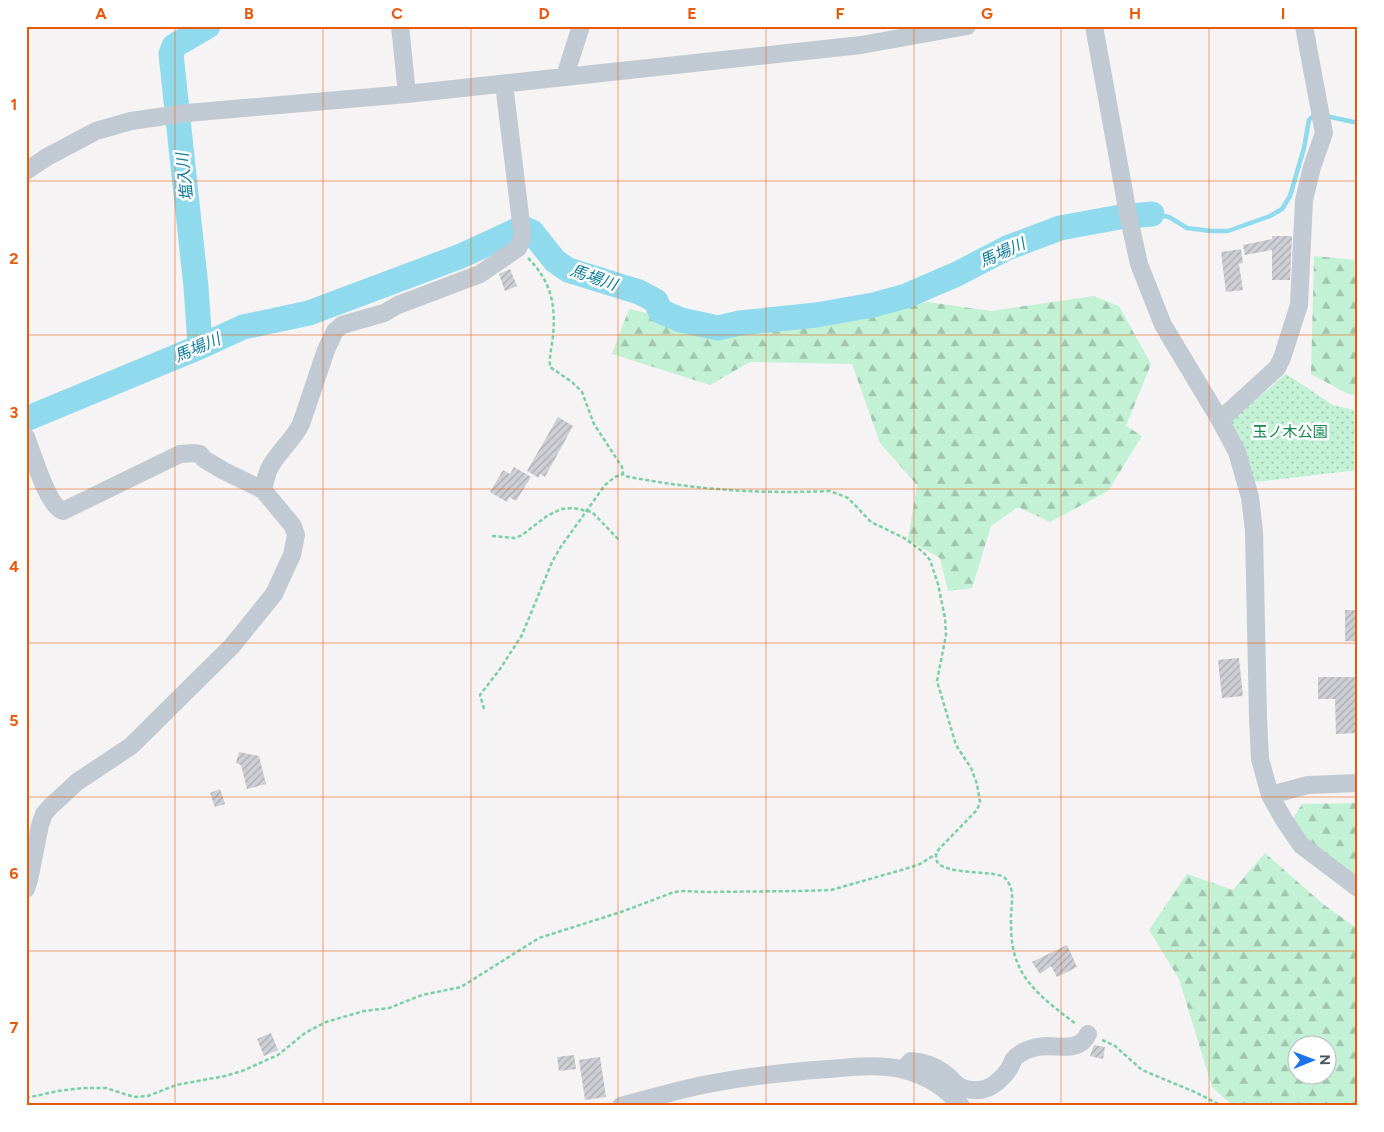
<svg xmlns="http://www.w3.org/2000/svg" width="1384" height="1132" font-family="Figtree,'Noto Sans JP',sans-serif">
<defs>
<pattern id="forest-firs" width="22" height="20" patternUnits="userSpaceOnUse" patternTransform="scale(1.25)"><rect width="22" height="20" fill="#c3f1d5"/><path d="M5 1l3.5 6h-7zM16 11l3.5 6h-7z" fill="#a0c6b0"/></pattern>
<pattern id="park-dots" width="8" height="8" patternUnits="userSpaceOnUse" patternTransform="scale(1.25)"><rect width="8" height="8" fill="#c3f1d5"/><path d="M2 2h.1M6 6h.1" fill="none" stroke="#a0c6b0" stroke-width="1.8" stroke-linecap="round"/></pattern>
<pattern id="building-hatch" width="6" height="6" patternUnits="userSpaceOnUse" patternTransform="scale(1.25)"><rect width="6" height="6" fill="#cdcfd5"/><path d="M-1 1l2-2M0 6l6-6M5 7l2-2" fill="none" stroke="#a8abb0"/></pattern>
</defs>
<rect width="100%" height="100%" fill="#f5f3f3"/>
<!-- forest -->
<path fill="url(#forest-firs)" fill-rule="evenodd" d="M 1314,256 L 1358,260 L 1358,395 L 1348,394 L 1311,374 Z
M 1094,296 L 1119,306 L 1151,364 L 1126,426 L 1142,436 L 1108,491 L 1050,522 L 1018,507 L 991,526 L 972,588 L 948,591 L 940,558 L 908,540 L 917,485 L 880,443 L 852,364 L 750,362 L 710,385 L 612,354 L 629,309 L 730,331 L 843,320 L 928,302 L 991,311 Z
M 1358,803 L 1358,880 L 1289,825 L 1302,804 Z
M 1265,853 L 1323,904 L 1358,929 L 1358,1106 L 1233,1106 L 1212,1087 L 1179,979 L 1149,930 L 1187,874 L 1233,890 ZM 1296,1044 L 1326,1044 L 1326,1074 L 1296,1074 Z"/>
<!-- park -->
<path fill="url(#park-dots)" d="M 1286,374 L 1333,405 L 1358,411 L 1358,470 L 1254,482 L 1229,423 Z"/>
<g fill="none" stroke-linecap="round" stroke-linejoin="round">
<!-- stream -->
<path stroke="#90daee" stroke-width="4.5" d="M 1326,116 L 1358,123
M 1152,214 L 1169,217 L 1187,228 L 1211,231 L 1228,231 L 1270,216 L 1282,209 L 1290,196 L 1304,148 L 1309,120 L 1313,116"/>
<!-- river -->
<path stroke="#90daee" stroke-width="25" d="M 202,346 L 200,345 L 196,287 L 171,54 L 174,46 L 208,26
M 26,419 L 202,346 L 243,327 L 309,313 L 461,256 L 515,231 L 525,229 L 532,232 L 555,261 L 568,270 L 639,292 L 656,301 L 660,311 L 681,320 L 718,328 L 740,323 L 816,315 L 873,305 L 906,296 L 957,274 L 1007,248 L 1060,228 L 1120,217 L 1152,214"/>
</g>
<!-- building -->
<path fill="url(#building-hatch)" d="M 1272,236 L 1292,236 L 1290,280 L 1272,280 L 1272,250 L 1245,255 L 1243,245 L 1272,239 Z
M 1241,249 L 1243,263 L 1239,264 L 1243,290 L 1226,292 L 1221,252 Z
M 510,269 L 517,286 L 505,291 L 499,274 Z
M 558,417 L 573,426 L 545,477 L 540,474 L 539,478 L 527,471 Z
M 514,467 L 531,477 L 516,501 L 509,497 L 507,502 L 490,492 L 503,470 L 510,474 Z
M 1345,610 L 1358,610 L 1358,641 L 1345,641 Z
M 1239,658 L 1243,696 L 1222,698 L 1218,660 Z
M 1318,677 L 1358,677 L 1358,733 L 1336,734 L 1335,699 L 1318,699 Z
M 239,752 L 259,756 L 266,784 L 247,789 L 241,765 L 236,763 Z
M 220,789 L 225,804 L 215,807 L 210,793 Z
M 1067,945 L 1077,967 L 1057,977 L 1051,966 L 1040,974 L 1032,962 Z
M 271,1033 L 278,1050 L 264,1056 L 257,1039 Z
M 1094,1045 L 1105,1047 L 1103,1059 L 1090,1056 Z
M 574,1055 L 576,1069 L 559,1071 L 557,1057 Z
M 600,1057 L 606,1097 L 585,1100 L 579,1060 Z"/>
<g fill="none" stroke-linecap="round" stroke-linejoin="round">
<!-- path -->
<path stroke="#7ad0a6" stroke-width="2.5" stroke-dasharray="4 2.5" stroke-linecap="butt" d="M 528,258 C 551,281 556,305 553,336 C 552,346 549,357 550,367 L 572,382 L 582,392 L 594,424 L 622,467 L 623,474 L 625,476 C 695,490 759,494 830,491 L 848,498 L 871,522 L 904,538 L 922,551 L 930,560 L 938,584 L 945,618 L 946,635 L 937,681 L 956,745 L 971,768 L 977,784 L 980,802 L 977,810 L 939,849 C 920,879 996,868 1005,878 C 1017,891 1010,907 1011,922 C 1011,936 1012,951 1018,964 C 1028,989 1055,1008 1076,1024
M 492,536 L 515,538 L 522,535 L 547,516 L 561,509 L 573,508 L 592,512 L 617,538 L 619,539
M 484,709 L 480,695 L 500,669 L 522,635 L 552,562 L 560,548 L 605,485 L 615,477 L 623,474
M 1102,1040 L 1115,1046 L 1142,1070 L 1197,1093 L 1222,1106
M 26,1098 L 58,1091 L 83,1088 L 106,1088 L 134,1097 L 148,1096 L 176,1085 L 225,1076 L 242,1071 L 278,1055 L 305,1033 L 326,1022 L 364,1011 L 389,1008 L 422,995 L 461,987 L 539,938 L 624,911 L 674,892 L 684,891 L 706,892 L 800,891 L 831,890 L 905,869 L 920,864 L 936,854"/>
<!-- minor -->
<path stroke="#c1cad2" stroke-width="18" d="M 400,26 L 407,94
M 1094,26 L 1128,214 L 1139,264 L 1163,325 L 1220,420 L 1237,452 L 1250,497 L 1254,531 L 1258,718 L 1260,759 L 1270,795 L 1284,820 L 1301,845 L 1358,888
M 565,76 L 581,26
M 26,171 L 47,157 L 96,131 L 131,121 L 187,113 L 407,94 L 861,45 L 967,26
M 1220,420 L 1277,368 L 1282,358 L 1299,305 L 1304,200 L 1312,167 L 1324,133 L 1304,26
M 26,437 C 33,454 47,506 63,511 L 180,454 L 195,453 L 200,454 L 204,459 L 224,471 L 263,490
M 1270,795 L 1308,785 L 1358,783
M 26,889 L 29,880 L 40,825 L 44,814 L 50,807 L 77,782 L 131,746 L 232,646 L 274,594 L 292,555 L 296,535 L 293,526 L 263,490 C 265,483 266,474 270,467 C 279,451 293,440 301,424 L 326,350 L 335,331 L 342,325 L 384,313 L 398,305 L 480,274 L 518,248 L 522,239 L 522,231 L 504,84
M 907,1071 L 908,1064 L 911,1061 C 922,1062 933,1065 943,1072 C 956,1081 956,1090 975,1090 C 989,1091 1001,1080 1009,1069 C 1011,1066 1012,1062 1014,1059 C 1018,1054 1024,1051 1030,1049 C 1050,1040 1077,1057 1088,1034
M 621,1106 C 646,1099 672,1092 698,1086 C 741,1077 786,1072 829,1069 C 853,1067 878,1064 901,1069 C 925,1075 946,1087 961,1106"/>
</g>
<!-- grid -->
<path fill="none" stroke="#e8590c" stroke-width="1" stroke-opacity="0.55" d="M 175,26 L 175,1106M 323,26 L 323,1106M 471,26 L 471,1106M 618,26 L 618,1106M 766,26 L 766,1106M 914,26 L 914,1106M 1061,26 L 1061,1106M 1209,26 L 1209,1106M 26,181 L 1358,181M 26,335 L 1358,335M 26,489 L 1358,489M 26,643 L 1358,643M 26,797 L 1358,797M 26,951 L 1358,951"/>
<g text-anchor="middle" stroke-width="5" stroke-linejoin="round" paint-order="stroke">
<!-- park labels -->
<g font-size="15" fill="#17864f" stroke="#fff">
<text x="1290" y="437">玉ノ木公園</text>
</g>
<!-- water labels -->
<g font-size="16" font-style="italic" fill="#0c7c9b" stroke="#fff">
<text transform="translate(184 177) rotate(-96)" y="6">塩入川</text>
<text transform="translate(1002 252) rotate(-24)" y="6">馬場川</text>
<text transform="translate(594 277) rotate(19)" y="6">馬場川</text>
<text transform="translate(197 347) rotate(-23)" y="6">馬場川</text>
</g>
</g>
<!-- border -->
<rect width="1384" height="1132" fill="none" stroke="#ffffff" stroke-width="55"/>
<!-- north arrow -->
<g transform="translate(1312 1060) rotate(89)"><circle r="24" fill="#ffffff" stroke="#b7bbc0"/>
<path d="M0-4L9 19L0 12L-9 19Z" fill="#1a73e8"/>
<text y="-8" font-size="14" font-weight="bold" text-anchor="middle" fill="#4a5661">N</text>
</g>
<rect x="28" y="28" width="1328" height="1076" fill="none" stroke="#e8590c" stroke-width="2"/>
<g font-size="16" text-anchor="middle" font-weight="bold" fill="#e8590c">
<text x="101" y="19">A</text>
<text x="249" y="19">B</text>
<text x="397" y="19">C</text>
<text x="544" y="19">D</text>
<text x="692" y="19">E</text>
<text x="840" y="19">F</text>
<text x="987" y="19">G</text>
<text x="1135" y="19">H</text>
<text x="1283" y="19">I</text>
<text x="14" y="110">1</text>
<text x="14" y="264">2</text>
<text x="14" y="418">3</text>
<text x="14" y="572">4</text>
<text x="14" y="726">5</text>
<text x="14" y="879">6</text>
<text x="14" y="1033">7</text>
</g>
</svg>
